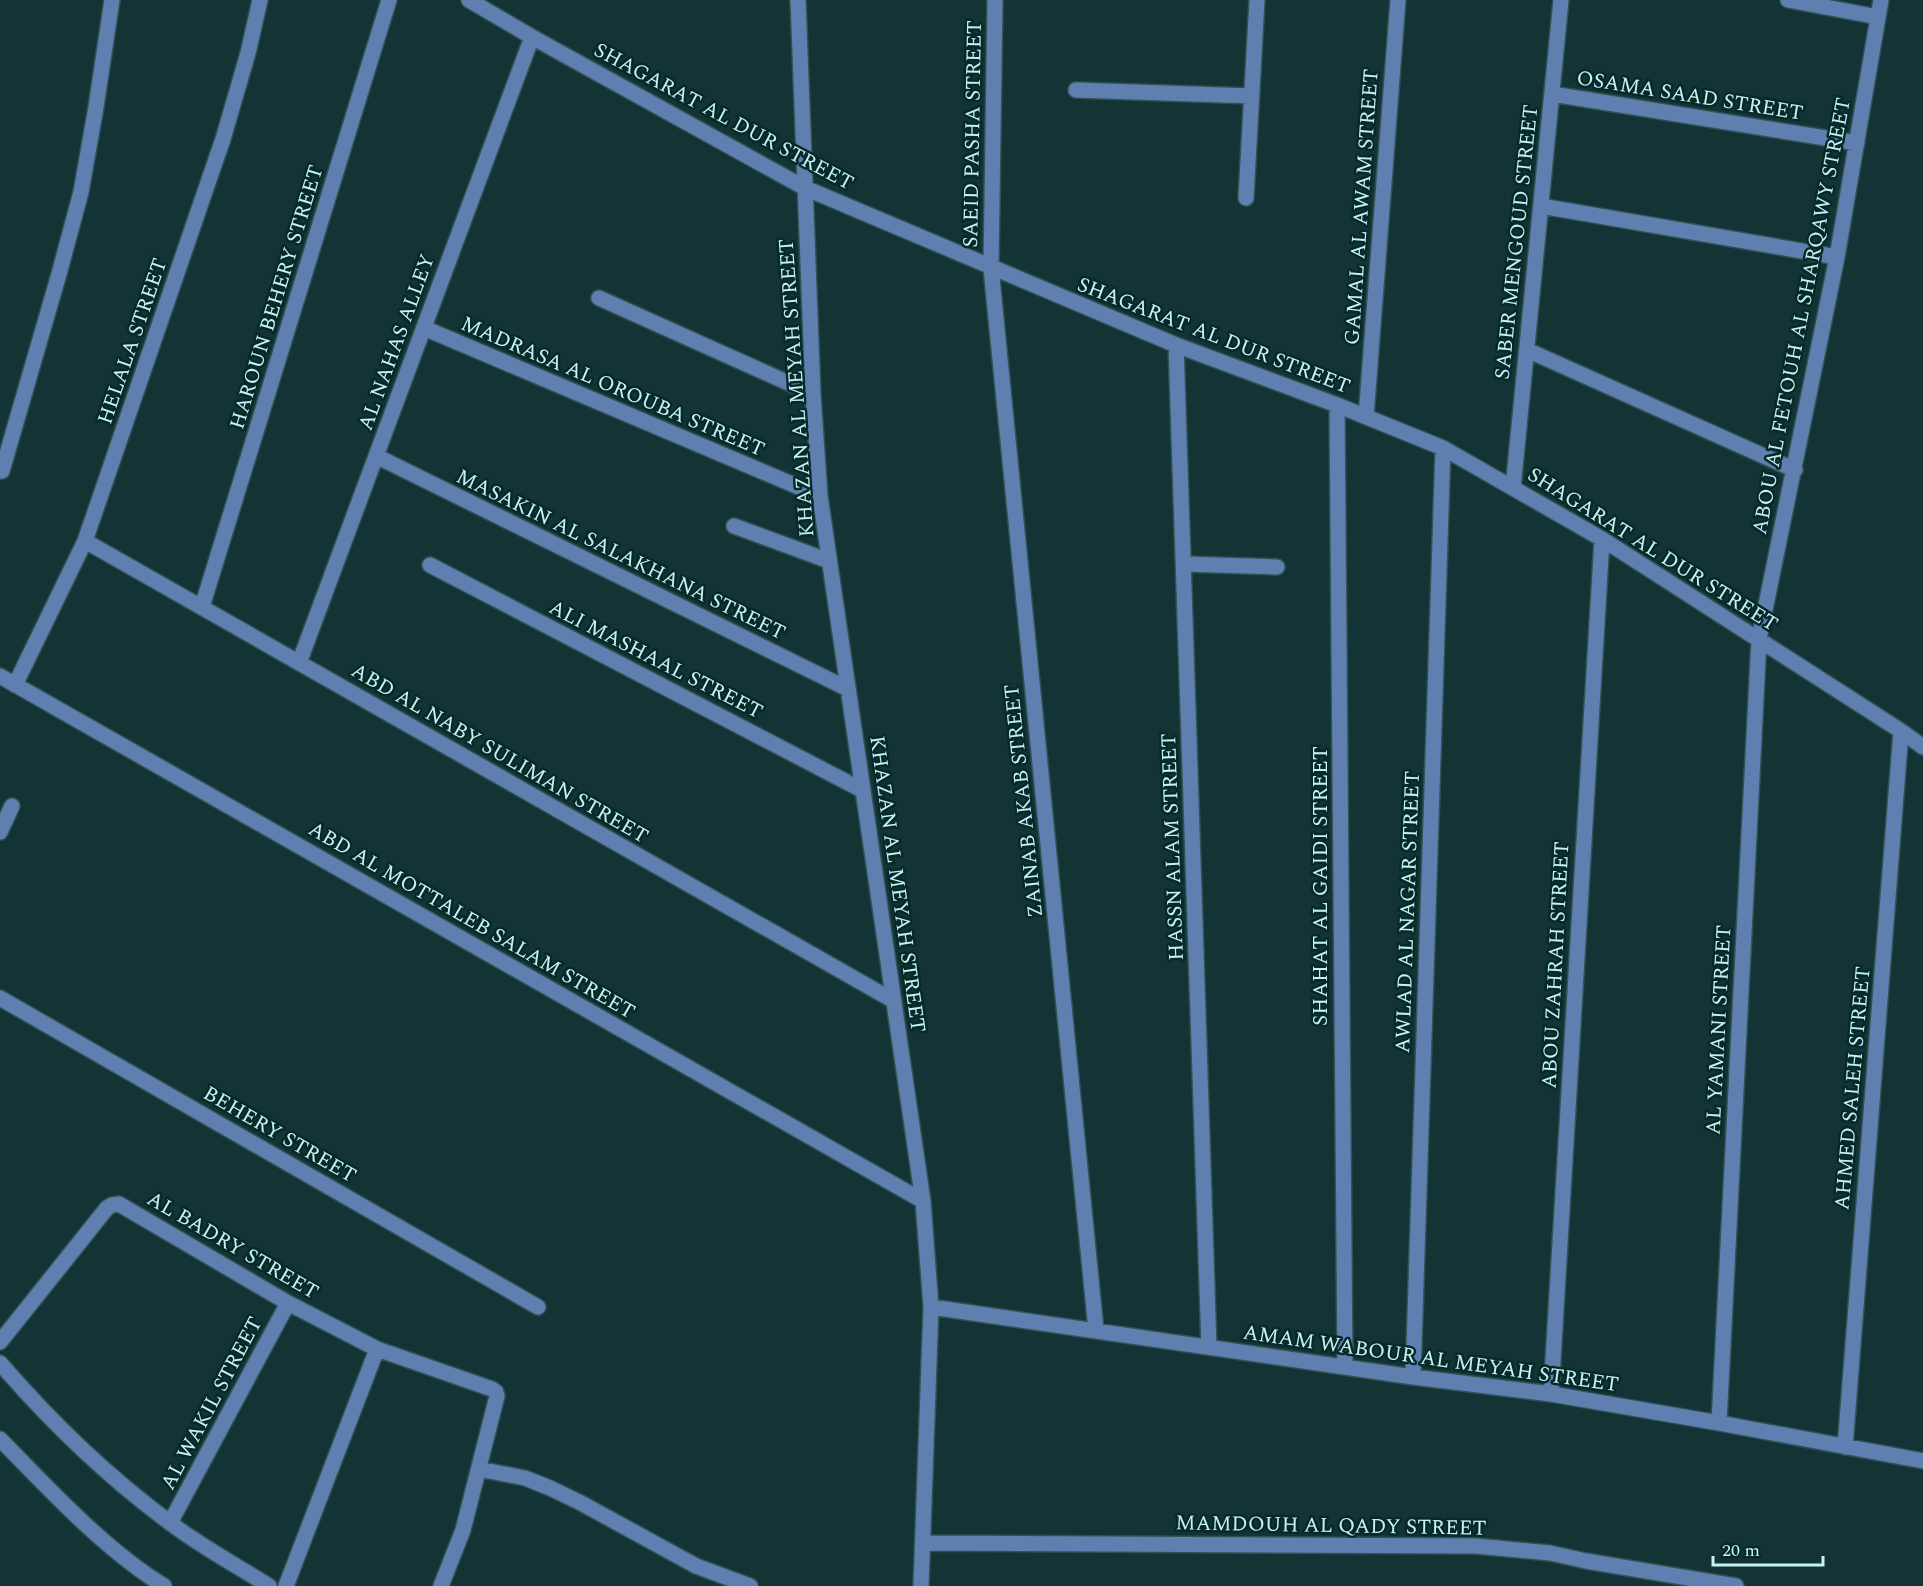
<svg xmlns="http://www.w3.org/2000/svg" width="1923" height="1586" font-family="Spectral,serif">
<rect width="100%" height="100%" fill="#133334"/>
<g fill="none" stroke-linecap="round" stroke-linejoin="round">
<defs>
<path id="minor" d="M 469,0 L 532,37 L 805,188 L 1176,345 L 1337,405 L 1443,448 L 1602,539 L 1901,731 L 1923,747
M 798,0 L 813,394 L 820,496 L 923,1201 L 931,1307 L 921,1586
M 995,0 L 991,268 L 1096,1330
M 1788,0 L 1878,17
M 1076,90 L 1252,96
M 1552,94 L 1857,143
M 1246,198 L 1257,0
M 1541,206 L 1837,257
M 599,298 L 813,394
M 424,328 L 820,496
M 1176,345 L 1209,1347
M 1527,350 L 1795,470
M 1337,405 L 1345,1367
M 1366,417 L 1398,0
M 376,456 L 848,689
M 2,471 L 59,274 L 81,192 L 96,107 L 112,0
M 1513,488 L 1561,0
M 734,526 L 829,561
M 85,541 L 894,1001
M 1184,564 L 1277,567
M 430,565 L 862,790
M 202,607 L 389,0
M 299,663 L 532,37
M 0,676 L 923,1201
M 15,685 L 85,541 L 223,139 L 248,53 L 260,0
M 0,832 L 12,806
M 0,998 L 538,1307
M 931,1307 L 1413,1377 L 1551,1394 L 1719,1423 L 1923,1461
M 0,1342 L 107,1208 L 112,1205 L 119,1204 L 288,1303 L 377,1349 L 492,1389 L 496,1392 L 497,1396 L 463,1530 L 441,1586
M 0,1363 C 50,1421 107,1476 169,1522 C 200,1546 236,1565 269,1586
M 1413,1377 L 1443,448
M 1551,1394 L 1602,539
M 1719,1423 L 1759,639 L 1837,257 L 1881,0
M 0,1439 C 49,1489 105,1550 164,1586
M 1845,1447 L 1901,731
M 479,1469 L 525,1478 L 550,1488 L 581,1503 L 696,1566 L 750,1586
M 170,1523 L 288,1303
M 923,1543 L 1476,1546 L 1550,1553 L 1586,1561 L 1736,1586
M 286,1586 L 377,1349"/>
</defs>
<!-- minor casing -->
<use href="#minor" stroke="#2f5253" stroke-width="18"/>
<!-- minor -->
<use href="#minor" stroke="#5e7faf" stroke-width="15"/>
</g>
<g text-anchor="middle" stroke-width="5" stroke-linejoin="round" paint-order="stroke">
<!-- street labels -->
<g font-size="21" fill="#c4f3f4" stroke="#07292a">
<text transform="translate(1690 95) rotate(9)" y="7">OSAMA SAAD STREET</text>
<text transform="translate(724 116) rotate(28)" y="7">SHAGARAT AL DUR STREET</text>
<text transform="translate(972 134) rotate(-89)" y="7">SAEID PASHA STREET</text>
<text transform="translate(1361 207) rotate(-86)" y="7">GAMAL AL AWAM STREET</text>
<text transform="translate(1516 242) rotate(-84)" y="7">SABER MENGOUD STREET</text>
<text transform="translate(276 297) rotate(-73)" y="7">HAROUN BEHERY STREET</text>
<text transform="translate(1801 316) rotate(-79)" y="7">ABOU AL FETOUH AL SHARQAWY STREET</text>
<text transform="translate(1214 335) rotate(21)" y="7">SHAGARAT AL DUR STREET</text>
<text transform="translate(132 341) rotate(-71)" y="7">HELALA STREET</text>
<text transform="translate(396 342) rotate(-70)" y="7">AL NAHAS ALLEY</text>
<text transform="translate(613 386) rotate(23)" y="7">MADRASA AL OROUBA STREET</text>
<text transform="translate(796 388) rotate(-94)" y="7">KHAZAN AL MEYAH STREET</text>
<text transform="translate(1653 549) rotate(32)" y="7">SHAGARAT AL DUR STREET</text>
<text transform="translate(621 554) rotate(26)" y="7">MASAKIN AL SALAKHANA STREET</text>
<text transform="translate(656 659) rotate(27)" y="7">ALI MASHAAL STREET</text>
<text transform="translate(500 753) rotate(30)" y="7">ABD AL NABY SULIMAN STREET</text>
<text transform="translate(1023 801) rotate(-96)" y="7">ZAINAB AKAB STREET</text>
<text transform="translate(1172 847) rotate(-92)" y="7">HASSN ALAM STREET</text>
<text transform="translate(898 884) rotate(82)" y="7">KHAZAN AL MEYAH STREET</text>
<text transform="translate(1320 886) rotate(-90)" y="7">SHAHAT AL GAIDI STREET</text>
<text transform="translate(1407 912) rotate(-88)" y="7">AWLAD AL NAGAR STREET</text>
<text transform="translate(472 920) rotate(30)" y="7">ABD AL MOTTALEB SALAM STREET</text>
<text transform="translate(1555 965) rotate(-87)" y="7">ABOU ZAHRAH STREET</text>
<text transform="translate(1718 1030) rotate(-87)" y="7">AL YAMANI STREET</text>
<text transform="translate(1852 1088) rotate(-85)" y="7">AHMED SALEH STREET</text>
<text transform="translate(280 1134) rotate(30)" y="7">BEHERY STREET</text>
<text transform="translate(233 1245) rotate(30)" y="7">AL BADRY STREET</text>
<text transform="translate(1431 1358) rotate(8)" y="7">AMAM WABOUR AL MEYAH STREET</text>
<text transform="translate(211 1403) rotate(-62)" y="7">AL WAKIL STREET</text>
<text transform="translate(1331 1525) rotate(1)" y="7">MAMDOUH AL QADY STREET</text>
</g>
</g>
<!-- scale -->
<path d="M1713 1556v9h110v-9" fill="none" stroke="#c4f3f4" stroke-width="3"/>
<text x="1722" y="1556" font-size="18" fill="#c4f3f4" stroke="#07292a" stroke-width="4.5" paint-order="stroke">20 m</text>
</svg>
